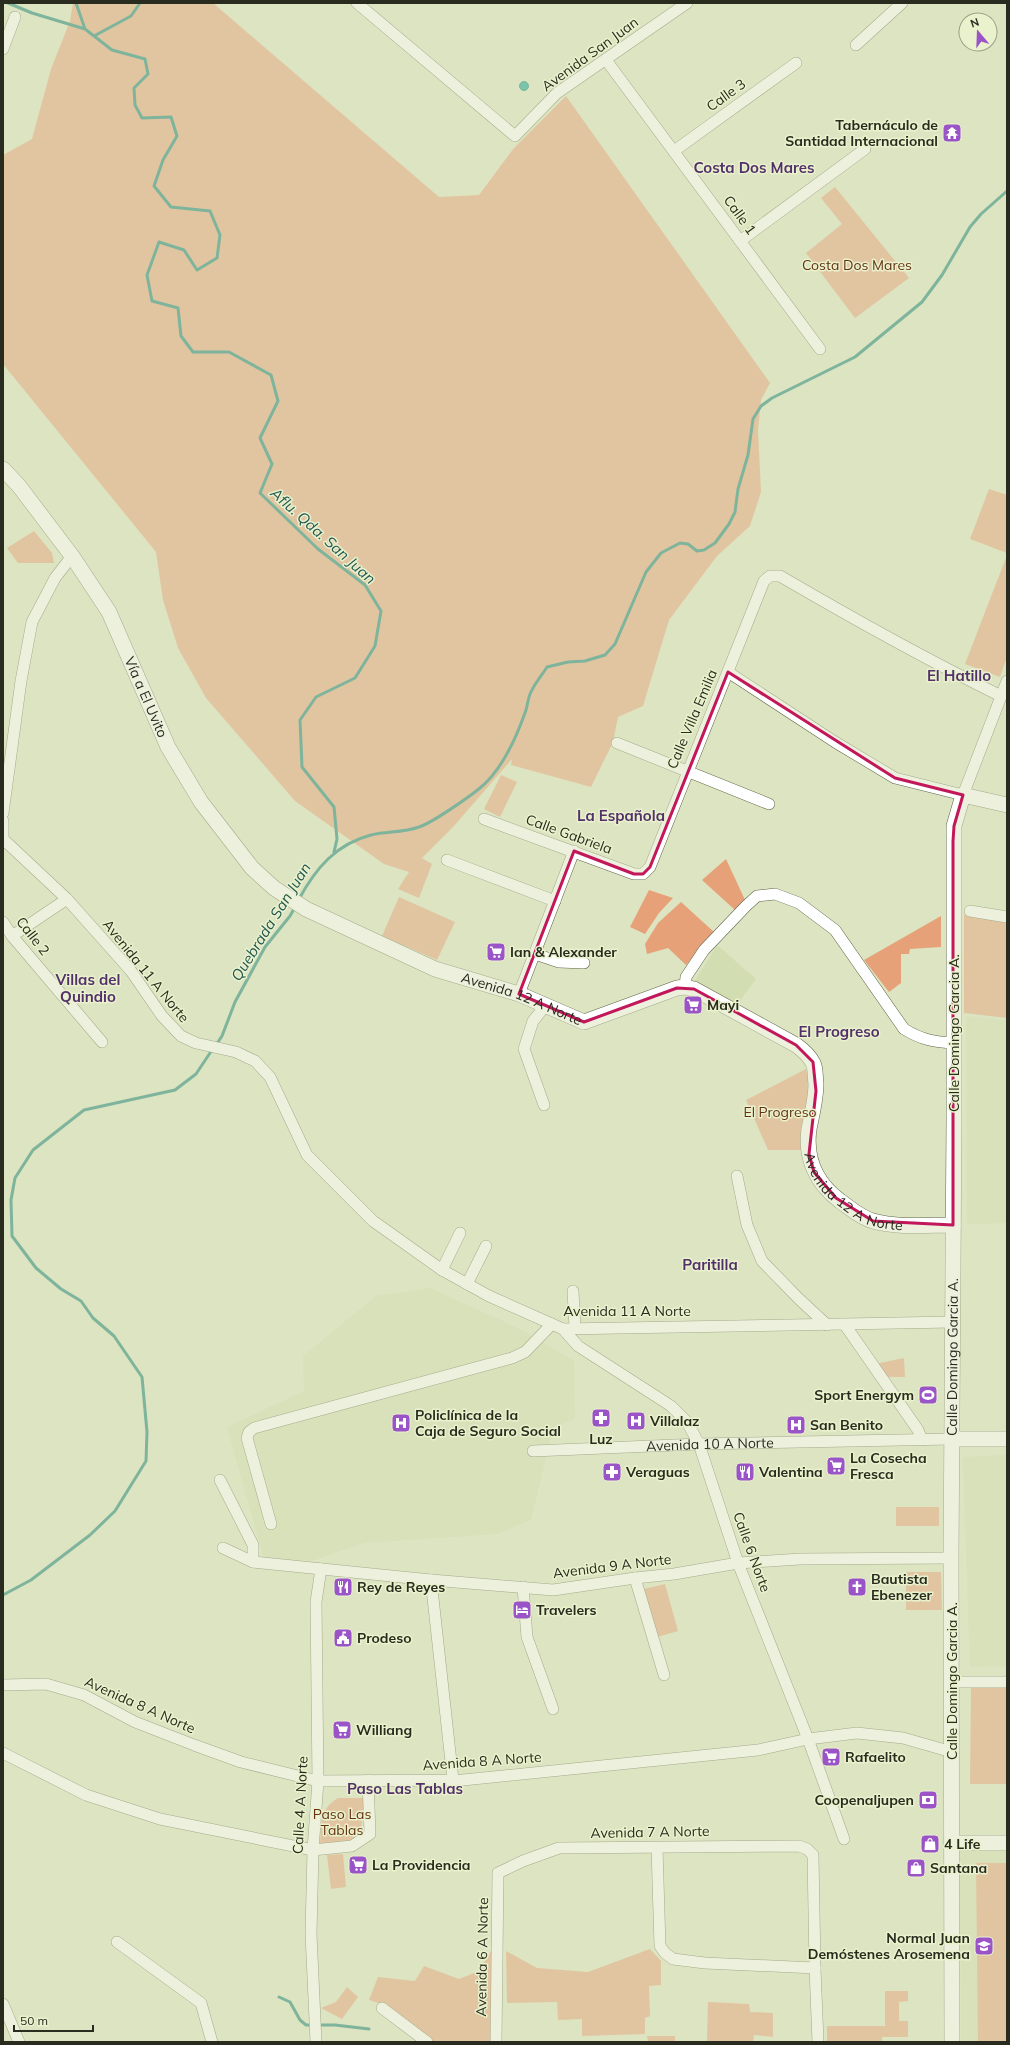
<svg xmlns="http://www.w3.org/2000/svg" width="1010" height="2045" font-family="Mulish,sans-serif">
<rect width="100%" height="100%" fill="#dce4c1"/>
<!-- built -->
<path fill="#d3ddb2" d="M 717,945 L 756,979 L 736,1006 L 693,984 Z
M 966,1016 L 1007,1020 L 1007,1223 L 967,1224 Z
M 431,1288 L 524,1331 L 574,1361 L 575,1419 L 553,1428 L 531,1520 L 497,1534 L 364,1543 L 312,1561 L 264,1559 L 227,1427 L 304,1391 L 303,1356 L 376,1296 Z
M 1007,1455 L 1007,1666 L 970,1667 L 963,1457 Z
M 960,1849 L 1007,1849 L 1007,2042 L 961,2042 Z"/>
<!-- green -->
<path fill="#e7a179" d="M 73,3 L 213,3 L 439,197 L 479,195 L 514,148 L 566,96 L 770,383 L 761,400 L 758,430 L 761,492 L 750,526 L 717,556 L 669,620 L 643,706 L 618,717 L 613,742 L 591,787 L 511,765 L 512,759 L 454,826 L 422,858 L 432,864 L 419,898 L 398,889 L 409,872 L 384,864 L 295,801 L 206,698 L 178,648 L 163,600 L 156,552 L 3,364 L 3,155 L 32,139 L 51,69 L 70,21 Z
M 835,187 L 909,278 L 855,318 L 806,253 L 842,224 L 821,198 Z
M 989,489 L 1007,495 L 1007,553 L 970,539 Z
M 34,531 L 52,553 L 54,563 L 18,563 L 7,548 Z
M 1007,555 L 1007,657 L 1000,677 L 965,664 Z
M 501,775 L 517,782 L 500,817 L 484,809 Z
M 726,859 L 745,900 L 735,910 L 702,880 Z
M 649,890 L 673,898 L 659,913 L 645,934 L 630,927 Z
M 399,897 L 455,922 L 437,960 L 382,936 Z
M 681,902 L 714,932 L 686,965 L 668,948 L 647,954 L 645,944 L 658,923 Z
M 964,915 L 1007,923 L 1007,1018 L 964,1013 Z
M 941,916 L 941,947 L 910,949 L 909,954 L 901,954 L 901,983 L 889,992 L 864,960 Z
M 806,1069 L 810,1088 L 801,1150 L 768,1150 L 746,1100 Z
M 904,1358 L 905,1377 L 884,1377 L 875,1364 Z
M 896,1507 L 939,1507 L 939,1526 L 896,1526 Z
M 906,1572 L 941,1572 L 942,1610 L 906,1610 Z
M 665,1584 L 678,1631 L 657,1637 L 644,1589 Z
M 971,1686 L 1007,1686 L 1007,1784 L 970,1784 Z
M 338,1798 L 365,1798 L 360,1836 L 347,1845 L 320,1846 C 322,1825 318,1810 338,1798 Z
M 343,1854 L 346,1887 L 331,1889 L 327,1855 Z
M 976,1863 L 1007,1863 L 1007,2042 L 978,2042 Z
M 650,1949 L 661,1961 L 661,1985 L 649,1986 L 650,2016 L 645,2018 L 645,2034 L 582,2036 L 582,2019 L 558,2020 L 557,2002 L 507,2003 L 506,1951 L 537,1968 L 588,1972 Z
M 491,1951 L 494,1951 L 492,2042 L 434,2042 L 385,2005 L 369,2000 L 378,1977 L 415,1981 L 424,1966 L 459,1979 L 479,1971 Z
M 347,1987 L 358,1997 L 342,2019 L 321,2008 L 336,2002 Z
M 885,1991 L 908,1991 L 908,2001 L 899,2002 L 899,2021 L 908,2021 L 908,2037 L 882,2037 L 882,2042 L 827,2042 L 827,2026 L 885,2026 Z
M 708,2002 L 749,2004 L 750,2012 L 773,2013 L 773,2037 L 754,2035 L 753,2042 L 707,2042 Z
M 647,2036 L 675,2036 L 675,2042 L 648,2042 Z"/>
<!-- water -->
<path fill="#029d91" stroke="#0d7b6e" d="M519.5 86a4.5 4.5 0 1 1 9 0a4.5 4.5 0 1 1-9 0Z"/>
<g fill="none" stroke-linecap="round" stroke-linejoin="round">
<!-- stream -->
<path stroke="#0d7b6e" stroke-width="3" d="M 8,3 L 32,13 L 85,29 L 112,50 L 145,59 L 148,74 L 134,88 L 135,105 L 142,118 L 171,117 L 177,136 L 163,160 L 154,186 L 171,207 L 210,211 L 220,235 L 217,258 L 197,270 L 184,250 L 159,242 L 147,275 L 152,301 L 178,308 L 181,336 L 193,352 L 229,352 L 271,375 L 278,401 L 260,438 L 272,464 L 260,493 L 318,549 L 365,585 L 381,611 L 375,646 L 355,678 L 316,697 L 300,720 L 302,767 L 334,807 L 337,839 L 334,852
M 76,3 L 85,29
M 94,36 L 131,16 L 140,3
M 299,899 C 316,868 336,844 371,835 C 388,831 402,833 419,827 C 432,823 469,797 480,788 C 502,770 517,736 526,710 C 528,704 528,696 532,690 C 536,682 542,675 547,667 L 568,662 L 585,661 L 605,655 L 615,644 L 646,572 L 661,553 L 680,543 L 688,544 L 697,551 L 704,550 L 715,543 L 729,524 L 735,512 L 738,489 L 748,455 L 753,419 L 761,406 L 772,398 L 855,357 L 922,302 L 942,275 L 970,227 L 981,214 L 1007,191
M 216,1045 L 222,1036 L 235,1002 L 265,947 L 290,916 L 295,907
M 3,1595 L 31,1580 L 90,1535 L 115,1511 L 146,1461 L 147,1432 L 142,1377 L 114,1336 L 93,1318 L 81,1301 L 61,1289 L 36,1268 L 12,1236 L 11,1200 L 15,1178 L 33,1150 L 84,1110 L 175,1090 L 196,1074 L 212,1050
M 279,1997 L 290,2002 L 300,2020 L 306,2025 L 335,2025 L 369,2029"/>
<defs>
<g id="street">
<path d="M 357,3 L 515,136 L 557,93 L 687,3"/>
<path d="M 856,45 L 902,3"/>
<path d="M 3,49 L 15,17"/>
<path d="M 606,60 L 820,349"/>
<path d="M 674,151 L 796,63"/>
<path d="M 740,241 L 865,149"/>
<path d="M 728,672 L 835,742 L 895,778 L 963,795 L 1007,681"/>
<path d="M 617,743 L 769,804"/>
<path d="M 3,813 L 21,681 L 32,622 L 55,578 L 72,556"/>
<path d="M 484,819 L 634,874 L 643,874 L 650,867 L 764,581 L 770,576 L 780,576 C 852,618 925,659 1001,696"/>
<path d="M 3,821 L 3,839"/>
<path d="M 3,839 L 67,899 L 131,971 L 162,1016 L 181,1036 L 196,1043 L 236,1052 L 255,1061 L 270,1077 L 307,1155 L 373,1221 L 442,1270 L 489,1296 L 563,1329 L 952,1322"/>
<path d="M 447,860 L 555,901"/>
<path d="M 970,911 L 1007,917"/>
<path d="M 3,922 L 12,936 L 102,1042"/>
<path d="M 12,936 L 67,899"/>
<path d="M 535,954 L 559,962 L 584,963"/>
<path d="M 685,987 L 686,977 L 704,950 L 746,906 L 757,896 L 775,894 L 799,903 L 835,930 L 904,1029 C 922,1040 934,1042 955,1043"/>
<path d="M 519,994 L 574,851"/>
<path d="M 544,1105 L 524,1049 L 533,1021 L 546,1005"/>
<path d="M 737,1176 L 747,1225 L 762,1261 L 798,1298 L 827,1325"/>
<path d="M 442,1270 L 460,1233"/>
<path d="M 467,1284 L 486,1246"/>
<path d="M 573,1291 L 575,1328"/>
<path d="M 845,1325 L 918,1430 L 922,1440"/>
<path d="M 563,1329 L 578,1346 L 671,1406 L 687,1422 L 699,1444 L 738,1563 L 808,1739 L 844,1839"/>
<path id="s1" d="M 533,1451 L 699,1444 L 951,1439"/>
<path d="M 220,1480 L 253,1545 L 253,1562"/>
<path d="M 271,1524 L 247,1438 L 249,1432 L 254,1428 L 512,1358 L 525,1352 L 552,1324"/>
<path d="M 223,1548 L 253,1562 L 431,1580 L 553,1590 L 635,1578 L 674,1574 L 738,1563 L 800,1559 L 951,1558"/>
<path d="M 635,1578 L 664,1675"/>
<path d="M 431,1580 L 453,1780"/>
<path d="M 523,1587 L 527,1637 L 553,1709"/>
<path d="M 952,1682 L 1007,1682"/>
<path d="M 3,1685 L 46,1684 L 84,1695 L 135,1722 L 194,1745 L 241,1762 L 318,1781 L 463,1780 L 758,1750 L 808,1739 L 857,1733 L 903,1738 L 952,1752"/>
<path d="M 3,1753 L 86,1795 L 160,1819 L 313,1850 L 352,1846 L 370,1834 L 368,1780"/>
<path d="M 657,1848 L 660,1946 L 665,1953 L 673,1959 L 705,1963 L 815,1968"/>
<path d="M 117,1942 L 201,2003 L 212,2042"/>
<path d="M 3,2004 L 19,2042"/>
<path d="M 382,2008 L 427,2042"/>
<path d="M 316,2042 L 311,1934 L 313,1850 L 318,1781 L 316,1602 L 321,1569"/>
<path d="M 496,2042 L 498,1873 L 523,1861 L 559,1848 L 799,1846 L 807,1849 L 813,1855 L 815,1968 L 818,2042"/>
</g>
<g id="secondary">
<path id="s2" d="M 3,469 L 19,486 L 72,556 L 109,612 L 168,747 L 201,802 L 252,868 L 274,888 L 306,909 L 435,969 L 519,994 L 584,1022 L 677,988 L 685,987 L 694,989 L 796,1045 C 803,1050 809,1055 813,1063 C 816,1069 815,1077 816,1084 C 816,1099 812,1114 809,1129 C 805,1158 816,1183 840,1201 C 850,1208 861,1218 873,1221 C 898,1228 927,1225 953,1225"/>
<path d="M 951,1439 L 1007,1439"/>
<path d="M 953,1843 L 1007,1843"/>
<path id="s3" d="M 952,2042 L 951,1558 L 954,1121 L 954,826 L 963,795 L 1007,805"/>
</g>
</defs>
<!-- street casing -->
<use href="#street" stroke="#5f6647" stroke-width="12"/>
<!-- secondary casing -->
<use href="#secondary" stroke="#5f6647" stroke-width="16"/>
<!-- street -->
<use href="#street" stroke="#fff" stroke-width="11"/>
<!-- secondary -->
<use href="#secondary" stroke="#fff" stroke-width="15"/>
</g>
<!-- marked area -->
<path d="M0 0H1010V2045H0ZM 728,672 L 895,778 L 963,795 L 954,826 L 953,841 L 953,1225 L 873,1221 L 836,1198 L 814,1172 L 809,1154 L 816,1091 L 813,1062 L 796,1045 L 694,989 L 677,988 L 584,1022 L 519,994 L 574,851 L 634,874 L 643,874 L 650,867 Z" fill="#dce4c1" fill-opacity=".55" fill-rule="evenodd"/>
<path fill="none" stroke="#c2185b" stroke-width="3" stroke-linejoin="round" d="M 728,672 L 895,778 L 963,795 L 954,826 L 953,841 L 953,1225 L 873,1221 L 836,1198 L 814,1172 L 809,1154 L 816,1091 L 813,1062 L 796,1045 L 694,989 L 677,988 L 584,1022 L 519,994 L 574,851 L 634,874 L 643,874 L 650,867 Z"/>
<!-- icons -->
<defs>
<symbol id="temple-square" viewBox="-11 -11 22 22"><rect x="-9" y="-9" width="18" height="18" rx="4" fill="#9a54c8" stroke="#e9f1cd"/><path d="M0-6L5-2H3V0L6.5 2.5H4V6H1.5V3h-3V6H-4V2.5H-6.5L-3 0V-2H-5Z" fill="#fff"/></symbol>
<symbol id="supermarket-square" viewBox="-11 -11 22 22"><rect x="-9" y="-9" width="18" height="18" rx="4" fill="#9a54c8" stroke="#e9f1cd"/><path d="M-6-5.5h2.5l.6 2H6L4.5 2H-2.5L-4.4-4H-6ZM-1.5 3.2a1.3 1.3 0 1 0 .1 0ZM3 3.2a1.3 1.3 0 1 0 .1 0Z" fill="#fff"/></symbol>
<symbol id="stadium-square" viewBox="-11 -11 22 22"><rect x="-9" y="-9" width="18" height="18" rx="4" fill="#9a54c8" stroke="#e9f1cd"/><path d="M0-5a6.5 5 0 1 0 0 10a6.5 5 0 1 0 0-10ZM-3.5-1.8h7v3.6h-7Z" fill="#fff"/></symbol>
<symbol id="pharmacy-square" viewBox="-11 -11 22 22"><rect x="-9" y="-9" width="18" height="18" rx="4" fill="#9a54c8" stroke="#e9f1cd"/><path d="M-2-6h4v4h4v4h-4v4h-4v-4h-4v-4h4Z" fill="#fff"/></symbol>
<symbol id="hospital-square" viewBox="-11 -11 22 22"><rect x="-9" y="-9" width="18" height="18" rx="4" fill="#9a54c8" stroke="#e9f1cd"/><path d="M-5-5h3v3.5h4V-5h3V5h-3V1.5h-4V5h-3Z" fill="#fff"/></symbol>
<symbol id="restaurant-square" viewBox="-11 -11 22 22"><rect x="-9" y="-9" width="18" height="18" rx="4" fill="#9a54c8" stroke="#e9f1cd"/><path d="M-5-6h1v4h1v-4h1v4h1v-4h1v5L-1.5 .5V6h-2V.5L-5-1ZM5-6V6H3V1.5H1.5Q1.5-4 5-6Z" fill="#fff"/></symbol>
<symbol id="church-square" viewBox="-11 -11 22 22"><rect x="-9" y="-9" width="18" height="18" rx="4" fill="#9a54c8" stroke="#e9f1cd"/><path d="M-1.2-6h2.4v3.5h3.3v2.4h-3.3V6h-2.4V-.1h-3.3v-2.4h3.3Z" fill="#fff"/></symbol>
<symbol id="hotel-square" viewBox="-11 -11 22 22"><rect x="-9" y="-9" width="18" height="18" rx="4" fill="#9a54c8" stroke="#e9f1cd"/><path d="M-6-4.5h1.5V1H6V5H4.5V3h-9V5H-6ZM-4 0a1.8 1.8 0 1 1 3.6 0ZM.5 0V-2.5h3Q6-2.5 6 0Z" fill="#fff"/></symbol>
<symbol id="civic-square" viewBox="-11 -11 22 22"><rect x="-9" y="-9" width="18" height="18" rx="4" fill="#9a54c8" stroke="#e9f1cd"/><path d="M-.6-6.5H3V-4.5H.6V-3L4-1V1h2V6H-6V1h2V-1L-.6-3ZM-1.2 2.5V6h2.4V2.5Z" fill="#fff"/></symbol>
<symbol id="bank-square" viewBox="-11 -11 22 22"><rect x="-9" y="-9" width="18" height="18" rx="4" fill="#9a54c8" stroke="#e9f1cd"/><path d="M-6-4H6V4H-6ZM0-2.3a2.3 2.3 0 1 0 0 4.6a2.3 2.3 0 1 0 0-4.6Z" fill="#fff"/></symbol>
<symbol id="shop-square" viewBox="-11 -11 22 22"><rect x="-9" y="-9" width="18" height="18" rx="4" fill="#9a54c8" stroke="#e9f1cd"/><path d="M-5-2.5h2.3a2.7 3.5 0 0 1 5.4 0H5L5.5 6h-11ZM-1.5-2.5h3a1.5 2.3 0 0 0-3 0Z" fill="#fff"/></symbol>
<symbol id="school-square" viewBox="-11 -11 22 22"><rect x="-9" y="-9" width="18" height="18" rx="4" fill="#9a54c8" stroke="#e9f1cd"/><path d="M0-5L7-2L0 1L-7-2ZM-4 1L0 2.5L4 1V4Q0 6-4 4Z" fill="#fff"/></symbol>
</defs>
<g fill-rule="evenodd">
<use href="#temple-square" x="941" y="122" width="22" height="22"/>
<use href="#supermarket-square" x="485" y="941" width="22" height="22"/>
<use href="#supermarket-square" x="682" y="994" width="22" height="22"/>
<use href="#stadium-square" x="917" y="1384" width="22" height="22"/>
<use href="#pharmacy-square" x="590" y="1407" width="22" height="22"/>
<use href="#hospital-square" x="625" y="1410" width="22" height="22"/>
<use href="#hospital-square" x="390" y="1412" width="22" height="22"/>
<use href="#hospital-square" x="785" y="1414" width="22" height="22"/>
<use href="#supermarket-square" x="825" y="1455" width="22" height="22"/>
<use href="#pharmacy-square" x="601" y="1461" width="22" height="22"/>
<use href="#restaurant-square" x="734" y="1461" width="22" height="22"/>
<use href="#restaurant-square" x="332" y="1576" width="22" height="22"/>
<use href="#church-square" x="846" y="1576" width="22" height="22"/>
<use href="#hotel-square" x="511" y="1599" width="22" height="22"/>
<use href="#civic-square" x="332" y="1627" width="22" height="22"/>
<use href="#supermarket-square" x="331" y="1719" width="22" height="22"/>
<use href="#supermarket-square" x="820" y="1746" width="22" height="22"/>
<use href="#bank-square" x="917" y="1789" width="22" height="22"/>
<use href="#shop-square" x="919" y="1833" width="22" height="22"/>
<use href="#supermarket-square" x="347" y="1854" width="22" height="22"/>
<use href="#shop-square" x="905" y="1857" width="22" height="22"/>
<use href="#school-square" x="973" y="1935" width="22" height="22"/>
</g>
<g text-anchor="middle" stroke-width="3" stroke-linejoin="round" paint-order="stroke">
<!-- street labels -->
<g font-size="14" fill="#282b1d" stroke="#e9f1cd">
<text transform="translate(590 54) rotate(-36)" y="5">Avenida San Juan</text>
<text transform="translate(726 95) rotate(-36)" y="5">Calle 3</text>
<text transform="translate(740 215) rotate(54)" y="5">Calle 1</text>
<text dy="5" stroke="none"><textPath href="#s2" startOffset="271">Vía a El Uvito</textPath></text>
<text transform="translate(692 719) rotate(-67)" y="5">Calle Villa Emilia</text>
<text transform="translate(569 834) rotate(20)" y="5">Calle Gabriela</text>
<text transform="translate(33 936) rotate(52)" y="5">Calle 2</text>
<text transform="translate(146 971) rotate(51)" y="5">Avenida 11 A Norte</text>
<text dy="5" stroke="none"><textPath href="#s2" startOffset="775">Avenida 12 A Norte</textPath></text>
<text transform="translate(954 1033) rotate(-90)" y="5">Calle Domingo Garcia A.</text>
<text dy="5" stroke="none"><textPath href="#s2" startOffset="1254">Avenida 12 A Norte</textPath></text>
<text x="627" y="1316">Avenida 11 A Norte</text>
<text dy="5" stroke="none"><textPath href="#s3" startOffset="685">Calle Domingo Garcia A.</textPath></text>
<text dy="5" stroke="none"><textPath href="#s1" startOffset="177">Avenida 10 A Norte</textPath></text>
<text transform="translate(752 1552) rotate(70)" y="5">Calle 6 Norte</text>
<text transform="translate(612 1566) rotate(-7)" y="5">Avenida 9 A Norte</text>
<text transform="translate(952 1681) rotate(-90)" y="5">Calle Domingo Garcia A.</text>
<text transform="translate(140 1705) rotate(24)" y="5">Avenida 8 A Norte</text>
<text transform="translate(482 1761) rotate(-4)" y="5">Avenida 8 A Norte</text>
<text transform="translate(300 1805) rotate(-87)" y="5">Calle 4 A Norte</text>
<text transform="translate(650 1832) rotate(-1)" y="5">Avenida 7 A Norte</text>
<text transform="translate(482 1957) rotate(-89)" y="5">Avenida 6 A Norte</text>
</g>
<!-- poi labels -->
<g font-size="14" font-weight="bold" fill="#282b1d" stroke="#e9f1cd" text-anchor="start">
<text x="938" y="130" text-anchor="end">Tabernáculo de<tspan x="938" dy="16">Santidad Internacional</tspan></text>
<text x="510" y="957">Ian &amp; Alexander</text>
<text x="707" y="1010">Mayi</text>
<text x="914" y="1400" text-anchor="end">Sport Energym</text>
<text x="415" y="1420">Policlínica de la<tspan x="415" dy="16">Caja de Seguro Social</tspan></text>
<text x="650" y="1426">Villalaz</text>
<text x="810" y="1430">San Benito</text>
<text x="601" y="1444" text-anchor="middle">Luz</text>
<text x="850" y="1463">La Cosecha<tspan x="850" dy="16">Fresca</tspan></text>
<text x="626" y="1477">Veraguas</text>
<text x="759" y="1477">Valentina</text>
<text x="871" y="1584">Bautista<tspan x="871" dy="16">Ebenezer</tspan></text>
<text x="357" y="1592">Rey de Reyes</text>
<text x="536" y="1615">Travelers</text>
<text x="357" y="1643">Prodeso</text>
<text x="356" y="1735">Williang</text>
<text x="845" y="1762">Rafaelito</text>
<text x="914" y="1805" text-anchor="end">Coopenaljupen</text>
<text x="944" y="1849">4 Life</text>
<text x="372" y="1870">La Providencia</text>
<text x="930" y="1873">Santana</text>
<text x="970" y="1943" text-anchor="end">Normal Juan<tspan x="970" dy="16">Demóstenes Arosemena</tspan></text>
</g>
<!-- park labels -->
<g font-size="14" fill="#643211" stroke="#e9f1cd">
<text x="857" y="270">Costa Dos Mares</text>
<text x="780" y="1117">El Progreso</text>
<text x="342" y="1819">Paso Las<tspan x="342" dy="16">Tablas</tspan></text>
</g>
<!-- neighbourhood labels -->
<g font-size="15" font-weight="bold" fill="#523069" stroke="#e9f1cd">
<text x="754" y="173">Costa Dos Mares</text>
<text x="959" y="681">El Hatillo</text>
<text x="621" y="821">La Española</text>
<text x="88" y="985">Villas del<tspan x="88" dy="17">Quindio</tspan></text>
<text x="839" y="1037">El Progreso</text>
<text x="710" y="1270">Paritilla</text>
<text x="405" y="1794">Paso Las Tablas</text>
</g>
<!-- water labels -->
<g font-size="15" font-style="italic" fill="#235751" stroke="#e9f1cd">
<text transform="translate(323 536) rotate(42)" y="5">Aflu. Qda. San Juan</text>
<text transform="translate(271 922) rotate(-58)" y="5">Quebrada San Juan</text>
</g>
</g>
<!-- border -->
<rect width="1010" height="2045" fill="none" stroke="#282b1d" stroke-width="8"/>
<!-- north arrow -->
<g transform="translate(978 32) rotate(341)"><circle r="19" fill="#e9f1cd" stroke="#9ca287"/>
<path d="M0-3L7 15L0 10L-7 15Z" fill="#9a54c8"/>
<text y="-6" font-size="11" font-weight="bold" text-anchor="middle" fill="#282b1d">N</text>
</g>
<!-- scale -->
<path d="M14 2025v6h79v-6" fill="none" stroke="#282b1d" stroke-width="2"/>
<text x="20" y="2025" font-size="12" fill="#282b1d" stroke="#e9f1cd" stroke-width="3" paint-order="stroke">50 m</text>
</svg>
